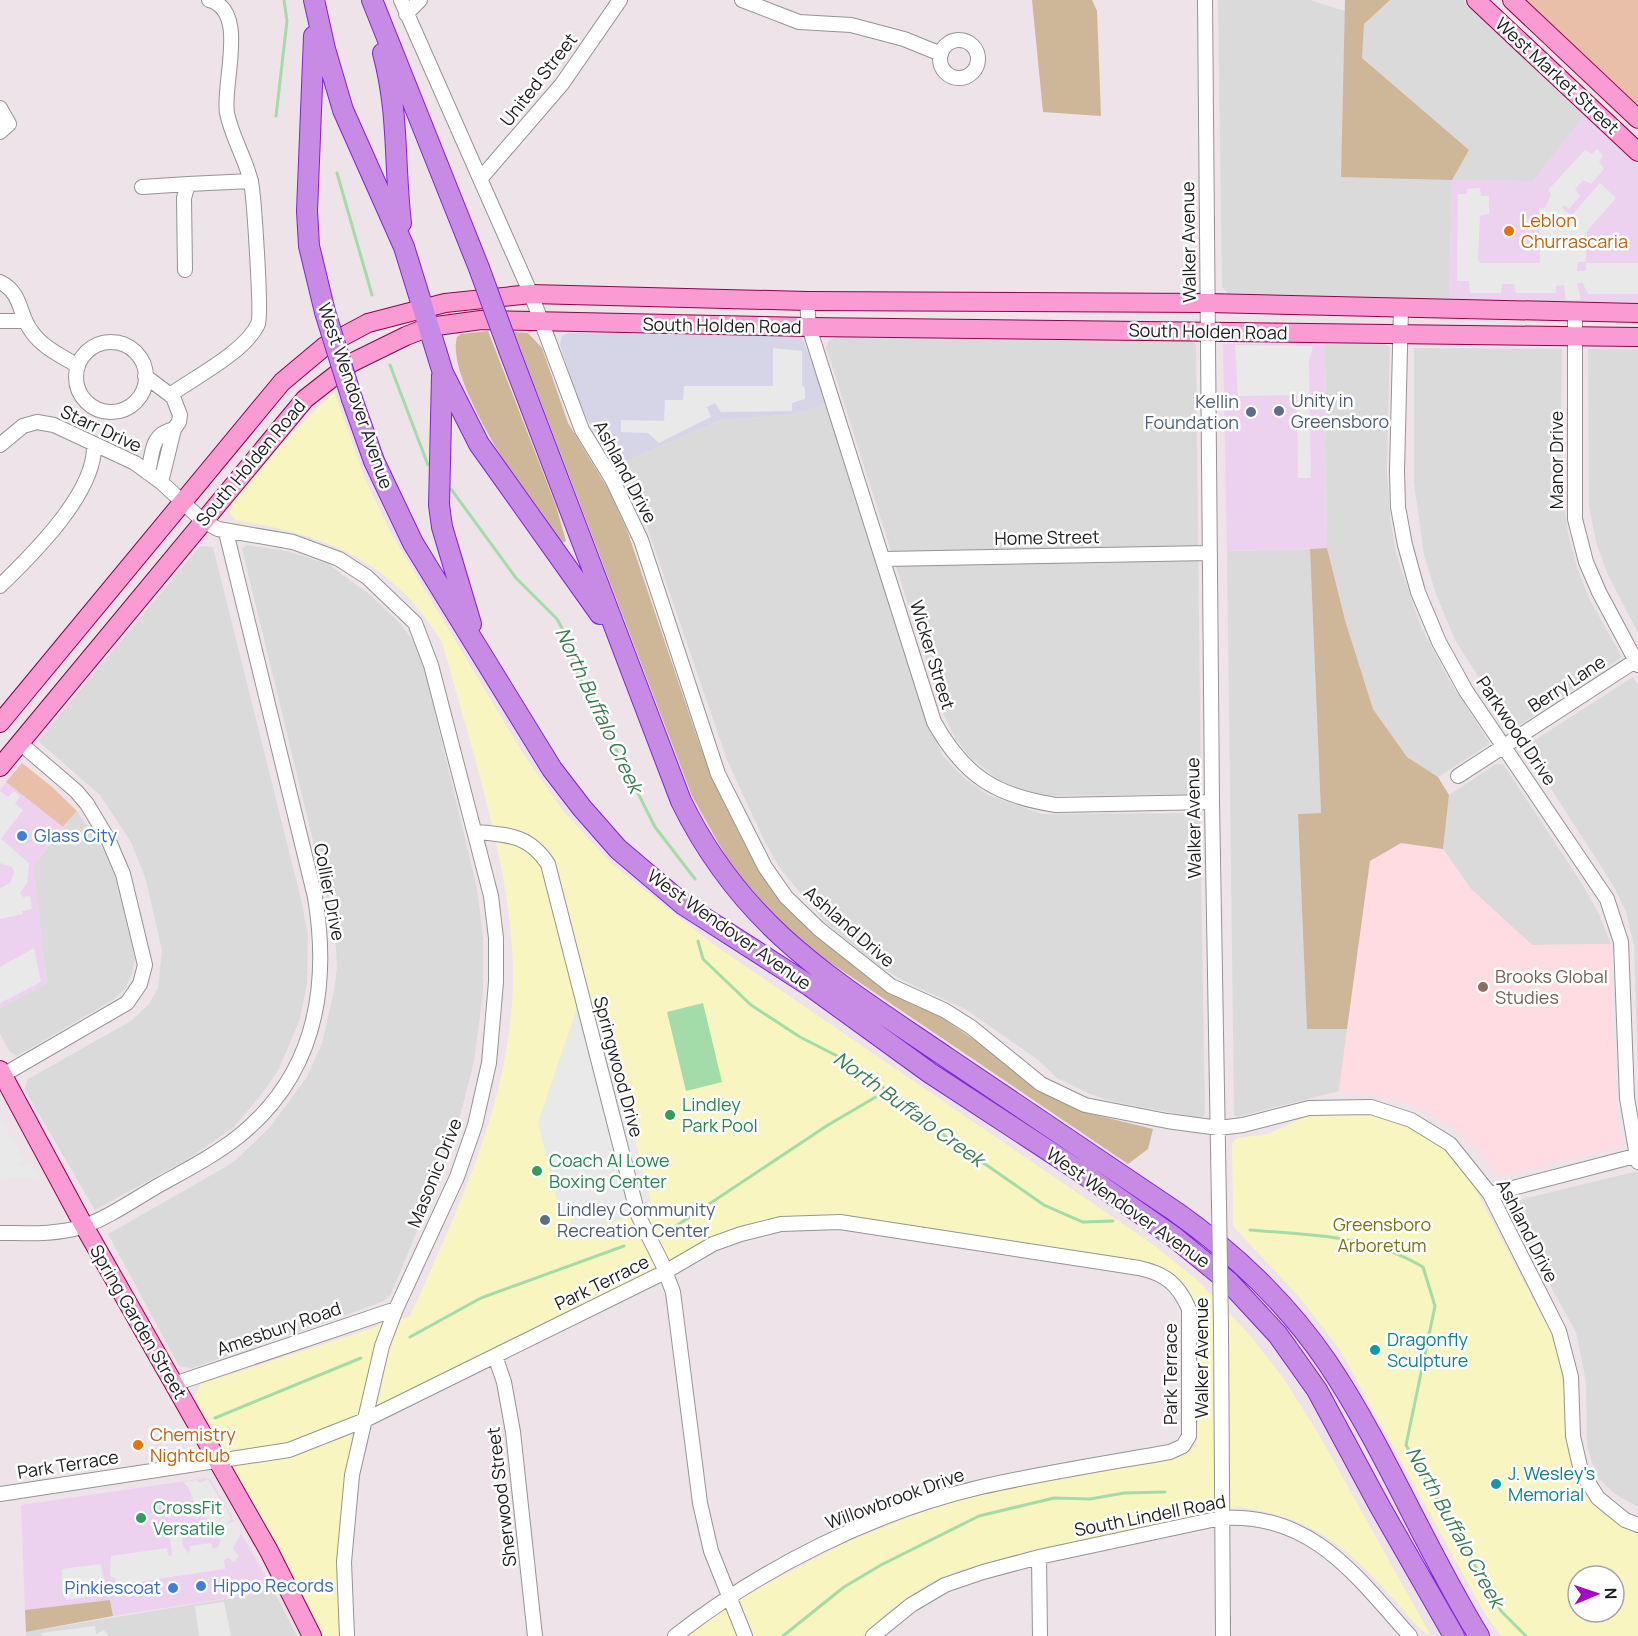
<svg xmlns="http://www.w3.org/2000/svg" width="1638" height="1636" font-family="Manrope,sans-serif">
<rect width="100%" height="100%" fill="#eee3e9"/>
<!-- residential -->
<path fill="#dbdadb" d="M 1218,0 L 1310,0 L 1345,11 L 1341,177 L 1468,150 L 1362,58 L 1364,24 L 1390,0 L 1463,0 L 1585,115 L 1533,181 L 1452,180 L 1449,299 L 1230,296 L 1222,287 Z
M 837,337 L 1192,341 L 1196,344 L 1201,794 L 1044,796 L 1021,790 L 996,778 L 970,757 L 956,740 L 942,711 L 826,347 L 829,340 Z
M 1325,343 L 1384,343 L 1390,347 L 1387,470 L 1390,516 L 1396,553 L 1421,627 L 1449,680 L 1489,742 L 1488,745 L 1438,777 L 1407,757 L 1373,709 L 1345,620 L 1327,548 Z
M 1414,348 L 1562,349 L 1561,482 L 1568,533 L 1577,567 L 1590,600 L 1622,657 L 1512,730 L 1455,640 L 1436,594 L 1424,555 L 1414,483 Z
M 1588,349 L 1638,349 L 1638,633 L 1607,573 L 1596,542 L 1589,506 Z
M 826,404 L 927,723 L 943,756 L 964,778 L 988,795 L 1042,814 L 1200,813 L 1205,1114 L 1201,1118 L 1114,1102 L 1090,1094 L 1057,1078 L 1037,1059 L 965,1009 L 902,980 L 879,966 L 827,924 L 781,870 L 764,840 L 727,760 L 644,518 L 615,466 L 721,420 L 794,414 Z
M 246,545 L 287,551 L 328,564 L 368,593 L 401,624 L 417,647 L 425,672 L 477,888 L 483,937 L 483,993 L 474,1062 L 452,1147 L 391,1294 L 384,1301 L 321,1324 L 192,1368 L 183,1367 L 179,1366 L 108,1234 L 222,1169 L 237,1159 L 270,1127 L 307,1077 L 322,1043 L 334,991 L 337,967 L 335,931 L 242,549 Z
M 200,546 L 213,547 L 302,903 L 308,937 L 307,983 L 300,1019 L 279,1069 L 261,1095 L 233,1128 L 186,1160 L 95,1210 L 25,1090 L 26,1083 L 28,1079 L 131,1021 L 149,1004 L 158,988 L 162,950 L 145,877 L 131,842 L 100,795 L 38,741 Z
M 1310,549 L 1321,813 L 1298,814 L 1307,1029 L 1347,1029 L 1339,1091 L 1237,1117 L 1234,1115 L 1227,551 Z
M 1633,677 L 1638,685 L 1638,1074 L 1634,945 L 1626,912 L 1613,885 L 1524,747 Z
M 1496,764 L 1503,764 L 1581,882 L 1599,914 L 1611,944 L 1532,945 L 1471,889 L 1443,849 L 1449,795 Z
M 77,811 L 104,851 L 116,878 L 135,959 L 132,973 L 125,989 L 113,1000 L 17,1056 L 10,1052 L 0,1034 L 0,1008 L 47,983 L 33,866 Z
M 1638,1171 L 1638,1507 L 1615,1494 L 1599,1479 L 1592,1462 L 1587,1446 L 1586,1382 L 1576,1332 L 1526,1243 L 1509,1202 Z
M 274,1591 L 297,1636 L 26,1636 L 26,1632 Z"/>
<!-- commercial -->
<path fill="#ecd2ef" d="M 1585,115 L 1638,163 L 1638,303 L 1449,299 L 1452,180 L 1533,181 Z
M 1325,343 L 1327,548 L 1227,551 L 1223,344 Z
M 6,782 L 63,827 L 33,866 L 47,983 L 0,1008 L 0,790 Z
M 206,1478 L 210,1479 L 274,1591 L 113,1616 L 110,1600 L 25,1610 L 21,1505 Z"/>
<!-- industrial -->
<path fill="#d6d5e7" d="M 568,333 L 799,336 L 804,341 L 826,404 L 794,414 L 721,420 L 615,466 L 586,417 L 574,388 L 560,344 L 562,336 Z"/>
<!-- education -->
<path fill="#ffdce1" d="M 1401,843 L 1443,849 L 1471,889 L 1532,945 L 1611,944 L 1617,1113 L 1621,1142 L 1618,1147 L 1502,1176 L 1497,1174 L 1478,1150 L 1453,1127 L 1423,1109 L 1396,1099 L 1339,1091 L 1370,861 Z"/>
<!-- grass -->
<path fill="#e9bfa9" d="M 1526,0 L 1638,0 L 1638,106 Z
M 22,763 L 51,786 L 77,811 L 63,827 L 6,782 Z"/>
<!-- forest -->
<path fill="#ceb698" d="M 1032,0 L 1092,0 L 1097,11 L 1101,116 L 1043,112 Z
M 1345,0 L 1390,0 L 1364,24 L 1362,58 L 1469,150 L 1452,180 L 1341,177 Z
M 488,331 L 556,506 L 566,541 L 558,545 C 533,506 444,381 457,337 L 461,334 Z
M 514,332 L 528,333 L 542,348 L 568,423 L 608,489 L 627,530 L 700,746 L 719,791 L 740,835 L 786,907 L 822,941 L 886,989 L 941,1017 L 1012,1066 L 1046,1094 L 1079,1111 L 1153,1129 L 1148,1149 L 1128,1164 L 822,957 L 790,932 L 733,869 L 692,796 Z
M 1327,548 L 1345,620 L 1373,709 L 1407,757 L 1438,777 L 1449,795 L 1443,849 L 1401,843 L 1370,861 L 1347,1029 L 1307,1029 L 1298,814 L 1321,813 L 1310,549 Z
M 110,1600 L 113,1616 L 26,1632 L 25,1610 Z"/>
<!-- park -->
<path fill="#f9f5c0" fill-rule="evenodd" d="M 334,391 L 365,479 L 392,535 L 524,755 L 564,812 L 613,865 L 713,944 L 1155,1246 L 1198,1281 L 1246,1331 L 1282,1376 L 1318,1433 L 1431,1636 C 1417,1630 1403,1608 1392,1597 C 1344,1545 1313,1518 1240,1507 L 1038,1549 L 960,1570 L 929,1583 L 886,1613 L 862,1636 L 685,1636 L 750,1593 L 842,1544 L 916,1514 L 969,1496 L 1180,1457 L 1196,1446 C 1199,1431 1199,1315 1195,1302 C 1188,1284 1173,1272 1157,1264 L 1038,1248 L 871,1219 L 823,1216 L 708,1242 L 353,1420 L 338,1562 L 339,1636 L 322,1636 L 301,1590 L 194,1397 L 201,1384 L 410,1316 C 458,1209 511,1100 513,980 C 514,873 470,745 442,642 C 392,560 326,535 235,520 L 230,513 L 231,504 L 282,443 Z
M 1375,1113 L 1409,1126 L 1441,1146 L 1466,1171 L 1556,1343 C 1574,1415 1548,1503 1638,1531 L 1638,1636 L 1501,1636 L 1485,1614 L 1340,1350 L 1300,1298 L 1233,1226 L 1232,1143 L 1237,1138 L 1268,1134 L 1311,1114 ZM 1578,1576 L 1614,1576 L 1614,1612 L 1578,1612 Z"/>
<!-- parking -->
<path fill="#e9e9e9" d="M 1597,149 L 1603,155 L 1599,162 L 1604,169 L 1591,184 L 1583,180 L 1575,189 L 1580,196 L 1569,209 L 1564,205 L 1562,208 L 1571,216 L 1600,183 L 1616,198 L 1587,231 L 1586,262 L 1578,262 L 1577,271 L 1586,271 L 1586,263 L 1638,263 L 1638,294 L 1588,294 L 1582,282 L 1577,284 L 1581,300 L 1566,300 L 1564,285 L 1556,286 L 1556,293 L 1516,293 L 1514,284 L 1502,284 L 1501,293 L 1470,293 L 1469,281 L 1457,281 L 1458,194 L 1467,194 L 1467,189 L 1480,188 L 1481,196 L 1489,196 L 1489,214 L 1480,216 L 1478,259 L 1480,263 L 1540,263 L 1539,208 L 1545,208 L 1551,194 L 1548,190 L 1585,150 L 1592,154 Z
M 1235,345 L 1313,346 L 1309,361 L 1311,478 L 1298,478 L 1297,395 L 1238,396 Z
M 773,348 L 802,351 L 802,385 L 805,388 L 805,399 L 792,403 L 792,411 L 721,412 L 715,403 L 707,407 L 711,417 L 659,443 L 648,433 L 621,432 L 621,420 L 664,421 L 665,400 L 683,400 L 684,386 L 773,386 Z
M 0,791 L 8,797 L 14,791 L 20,796 L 15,804 L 23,810 L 1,839 L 29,863 L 27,883 L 20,893 L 23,897 L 30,896 L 32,909 L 22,911 L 23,914 L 0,919 L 0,888 L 10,883 L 14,872 L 12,867 L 0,863 Z
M 34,948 L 41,982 L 0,1003 L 0,967 Z
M 581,996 L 589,1023 L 604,1018 L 651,1202 L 636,1207 L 638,1215 L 574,1233 L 569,1215 L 561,1218 L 538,1122 Z
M 0,1117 L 24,1160 L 17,1165 L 30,1164 L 38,1178 L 0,1179 Z
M 208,1479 L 232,1519 L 226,1524 L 234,1521 L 241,1533 L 233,1549 L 239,1556 L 234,1562 L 228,1558 L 224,1560 L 225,1569 L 116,1585 L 115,1578 L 110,1576 L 111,1556 L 167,1548 L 168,1555 L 172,1556 L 169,1529 L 180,1527 L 183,1546 L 189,1554 L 190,1546 L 211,1543 L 213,1549 L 218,1547 L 221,1539 L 213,1538 L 211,1530 L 215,1530 L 215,1526 L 197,1508 L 188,1487 L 183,1482 L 197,1480 L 200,1483 Z
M 101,1564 L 105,1595 L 66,1600 L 62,1591 L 62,1569 Z
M 224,1602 L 231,1636 L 199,1636 L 195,1606 Z
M 95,1626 L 96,1634 L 104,1630 L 108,1636 L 42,1636 L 41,1633 Z"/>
<!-- water -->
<path fill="#a3dca8" d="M 703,1003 L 722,1082 L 686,1091 L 667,1012 Z"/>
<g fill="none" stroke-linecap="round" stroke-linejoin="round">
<!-- stream -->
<path stroke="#a3dca8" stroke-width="3" d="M 276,116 L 287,21 L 284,0
M 337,173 L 372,295
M 390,365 L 428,465
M 451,489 L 516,578 L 557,619 L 567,637 L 575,668 L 655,827 L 695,879
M 698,941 L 703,959 L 751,1005 L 800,1037 L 853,1064 L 949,1139 L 1044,1205 L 1083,1222 L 1113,1221
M 1250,1230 C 1310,1235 1370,1235 1423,1267 L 1435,1306 L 1406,1445 L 1501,1611 L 1526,1636
M 664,1234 L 828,1125 L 886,1091
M 410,1337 L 481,1298 L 624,1246
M 215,1418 L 361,1358
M 783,1636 L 844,1587 L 881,1565 L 979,1516 L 1054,1498 L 1090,1499 L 1124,1493 L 1165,1492"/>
<defs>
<path id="minor" d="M 401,0 L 531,294 L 582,430 L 612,479 L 641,540 L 718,774 L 765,867 L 786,897 L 819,929 L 891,986 L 944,1010 L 971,1027 L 1041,1084 L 1085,1105 L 1167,1121 L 1219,1128 L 1243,1125 L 1309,1108 L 1371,1107 L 1411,1120 L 1450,1144 L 1490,1194 L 1559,1331 L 1571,1377 L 1573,1436 L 1581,1471 L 1598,1498 L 1625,1520 L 1638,1525
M 742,0 L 799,22 L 851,25 L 904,39 L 941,54
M 1205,0 L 1212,802 L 1219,1205
M 406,14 L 420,0
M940 59a19 19 0 1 1 38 0a19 19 0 1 1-38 0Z
M 0,108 L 9,124 L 0,132
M 481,178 L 562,84 L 620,0
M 142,187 L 188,184
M 185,270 L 184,198 L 188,184 L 251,181
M 0,282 C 23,293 18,315 32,332 C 43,348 62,356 78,366
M 807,301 L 809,327 L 934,722 C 964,776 996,796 1056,805 L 1212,802
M 1401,308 L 1397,471 L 1398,507 L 1405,545 L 1418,592 L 1439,642 L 1466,691 L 1607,899 L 1621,942 L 1627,1098 L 1638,1162
M 1575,313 L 1575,519 L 1586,562 L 1599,592 L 1638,665
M 0,321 L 25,321
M76 377a35 35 0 1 1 70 0a35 35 0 1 1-70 0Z
M 145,376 L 173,397 L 180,415 L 179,422 L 174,429 L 161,482
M 170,395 C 195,377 245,352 258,324 C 262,315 254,197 251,182 C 246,159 232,138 227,113 C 222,83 249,10 209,0
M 0,445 L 23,426 L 37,422 L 54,425 L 135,463 L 161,482 L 203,521 L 218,529 L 293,542 L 339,559 L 367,577 L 415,623 L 431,665 L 491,896 L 496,938 L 496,982 L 489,1063 L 475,1125 L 457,1177 L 396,1309 L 382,1346 L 352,1475 L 344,1562 L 347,1636
M 148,473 C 153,453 150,434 174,429
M 884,559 L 1210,553
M 0,586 C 33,554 95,493 94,446
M 1458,776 L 1635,661
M 476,832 C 509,835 529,835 548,864 L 638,1215 L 662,1263 L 673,1292 L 700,1503 L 711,1551 L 745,1636
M 3,1075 L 127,1003 L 140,984 L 145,965 L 123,874 L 108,839 L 87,804 L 76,791 L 20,743
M 1490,1194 L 1635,1156
M 0,1233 C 27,1233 55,1235 81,1227 C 107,1219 138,1197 161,1184 C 188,1169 215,1155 239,1136 C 315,1075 330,988 315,897 L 226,532
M 1221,1327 L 1223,1636
M 495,1356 L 504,1382 L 513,1432 L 535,1636
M 174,1384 L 396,1309
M 0,1494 L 289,1450 L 365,1420 L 665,1272 L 713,1244 L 741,1234 L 781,1224 L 840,1222 L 1139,1268 C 1166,1274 1178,1284 1189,1309 L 1189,1436 L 1183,1446 L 1170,1452 C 1107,1463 1043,1473 981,1487 C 873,1512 762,1568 675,1636
M 1039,1557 L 1040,1636
M 873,1636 L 911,1605 L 945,1585 L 983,1572 L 1039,1557 L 1221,1518 C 1312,1512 1356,1576 1410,1636"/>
<path id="major" d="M 1476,0 L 1638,152
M 1512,0 L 1638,119
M 0,723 L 282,382 L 325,346 L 368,323 L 445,303 L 531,294 L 807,301 L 1208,303 L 1638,313
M 0,767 L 305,399 L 351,363 L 406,336 L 429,327 L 481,320 L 809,327 L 1638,337
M 0,1070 L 84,1226 L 269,1551 L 312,1636"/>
<path id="highway" d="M 314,0 L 325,49 L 343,110 L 404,247 L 443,373 L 479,444 L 600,614
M 372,0 L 479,268
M 314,36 L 307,211 L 309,246 L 325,312
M 383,53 C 399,112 394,164 401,223
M 509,350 L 681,801 C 744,930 835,981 949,1059 C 1024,1110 1100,1161 1176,1212 C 1234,1253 1286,1302 1327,1362 C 1385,1448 1424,1547 1479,1636
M 442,376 L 439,505 L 442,527 L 471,624
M 352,399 L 374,461 L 413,543 L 552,769 L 582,808 L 618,849 L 684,905 L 810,986 L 930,1073 L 1081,1172 L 1174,1237 L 1229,1282 L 1278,1335 L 1317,1390 L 1379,1505 L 1454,1636"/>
</defs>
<!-- minor casing -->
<use href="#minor" stroke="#949494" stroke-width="16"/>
<!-- major casing -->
<use href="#major" stroke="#950149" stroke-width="20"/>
<!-- highway casing -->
<use href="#highway" stroke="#7f25d8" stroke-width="22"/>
<!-- minor -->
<use href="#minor" stroke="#fff" stroke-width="14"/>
<!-- major -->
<use href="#major" stroke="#fb9bd3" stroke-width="18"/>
<!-- highway -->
<use href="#highway" stroke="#c78be6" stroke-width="20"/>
<defs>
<path id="minor-bridge" d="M 1219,1205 L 1221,1327"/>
<path id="highway-bridge" d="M 479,268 L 509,350
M 325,312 L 352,399"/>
</defs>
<!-- minor-bridge casing -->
<use href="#minor-bridge" stroke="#949494" stroke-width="16" stroke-linecap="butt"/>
<!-- highway-bridge casing -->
<use href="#highway-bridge" stroke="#7f25d8" stroke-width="22" stroke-linecap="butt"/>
<!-- minor-bridge -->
<use href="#minor-bridge" stroke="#fff" stroke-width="14"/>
<!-- highway-bridge -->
<use href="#highway-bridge" stroke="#c78be6" stroke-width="20"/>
</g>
<!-- markers -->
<g fill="#e8710a" stroke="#fff" stroke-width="2">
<circle cx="1509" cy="231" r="6"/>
<circle cx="138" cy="1445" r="6"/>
</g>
<g fill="#5c6f8a" stroke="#fff" stroke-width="2">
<circle cx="1279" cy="411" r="6"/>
<circle cx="1251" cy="412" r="6"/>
<circle cx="545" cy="1220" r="6"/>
</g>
<g fill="#3f7fe0" stroke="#fff" stroke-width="2">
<circle cx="22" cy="836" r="6"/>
<circle cx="201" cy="1586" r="6"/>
<circle cx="173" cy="1588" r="6"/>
</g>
<circle fill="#8d6e63" stroke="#fff" stroke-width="2" cx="1483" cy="987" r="6"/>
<g fill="#2e9e5b" stroke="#fff" stroke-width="2">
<circle cx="670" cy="1115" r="6"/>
<circle cx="537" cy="1171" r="6"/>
<circle cx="141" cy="1518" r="6"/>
</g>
<g fill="#0f9aa8" stroke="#fff" stroke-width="2">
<circle cx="1375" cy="1350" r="6"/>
<circle cx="1496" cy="1484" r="6"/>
</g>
<g text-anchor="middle" stroke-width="5" stroke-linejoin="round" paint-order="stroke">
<!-- street labels -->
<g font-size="18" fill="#1d1d1d" stroke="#fff">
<text transform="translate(1557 76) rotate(43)" y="6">West Market Street</text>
<text transform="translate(539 80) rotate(-52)" y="6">United Street</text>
<text transform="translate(1189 242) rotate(-91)" y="6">Walker Avenue</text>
<text transform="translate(722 326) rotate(1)" y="6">South Holden Road</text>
<text transform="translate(1208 332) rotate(1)" y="6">South Holden Road</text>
<text transform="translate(355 396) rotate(71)" y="6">West Wendover Avenue</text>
<text transform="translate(101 429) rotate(25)" y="6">Starr Drive</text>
<text transform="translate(1557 460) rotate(-90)" y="6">Manor Drive</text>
<text transform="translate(251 463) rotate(-50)" y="6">South Holden Road</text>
<text transform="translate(625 472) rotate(62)" y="6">Ashland Drive</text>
<text transform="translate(1047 538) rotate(-1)" y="6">Home Street</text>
<text transform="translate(932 655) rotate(73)" y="6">Wicker Street</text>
<text transform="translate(1567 684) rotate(-33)" y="6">Berry Lane</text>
<text transform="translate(1516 731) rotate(56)" y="6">Parkwood Drive</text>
<text transform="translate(1194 818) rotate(-91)" y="6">Walker Avenue</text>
<text transform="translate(329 892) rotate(79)" y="6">Collier Drive</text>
<text transform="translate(849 927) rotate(41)" y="6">Ashland Drive</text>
<text transform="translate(729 930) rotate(35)" y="6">West Wendover Avenue</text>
<text transform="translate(618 1067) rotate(75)" y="6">Springwood Drive</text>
<text transform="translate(435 1173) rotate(-68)" y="6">Masonic Drive</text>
<text transform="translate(1128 1208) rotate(35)" y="6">West Wendover Avenue</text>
<text transform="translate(1527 1231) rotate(63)" y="6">Ashland Drive</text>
<text transform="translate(602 1283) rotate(-26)" y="6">Park Terrace</text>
<text transform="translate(138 1322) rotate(60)" y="6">Spring Garden Street</text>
<text transform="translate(279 1329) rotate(-19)" y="6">Amesbury Road</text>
<text transform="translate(1202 1358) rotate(-90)" y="6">Walker Avenue</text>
<text transform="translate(1171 1374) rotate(-90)" y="6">Park Terrace</text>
<text transform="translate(68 1465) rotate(-9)" y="6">Park Terrace</text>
<text transform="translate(502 1497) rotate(-97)" y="6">Sherwood Street</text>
<text transform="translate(895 1499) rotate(-20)" y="6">Willowbrook Drive</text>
<text transform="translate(1150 1516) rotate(-11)" y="6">South Lindell Road</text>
</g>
<!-- food labels -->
<g font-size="18" fill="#c56008" stroke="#fff" text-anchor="start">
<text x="1521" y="227">Leblon<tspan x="1521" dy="21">Churrascaria</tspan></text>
<text x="150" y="1441">Chemistry<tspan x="150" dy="21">Nightclub</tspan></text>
</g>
<!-- service labels -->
<g font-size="18" fill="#4e5e75" stroke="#fff" text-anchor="start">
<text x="1291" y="407">Unity in<tspan x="1291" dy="21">Greensboro</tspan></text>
<text x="1239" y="408" text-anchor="end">Kellin<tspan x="1239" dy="21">Foundation</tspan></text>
<text x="557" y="1216">Lindley Community<tspan x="557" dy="21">Recreation Center</tspan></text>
</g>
<!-- shop labels -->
<g font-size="18" fill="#366cbe" stroke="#fff" text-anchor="start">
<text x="34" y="842">Glass City</text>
<text x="213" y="1592">Hippo Records</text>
<text x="161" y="1594" text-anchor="end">Pinkiescoat</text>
</g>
<!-- education labels -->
<g font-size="18" fill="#785e54" stroke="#fff" text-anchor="start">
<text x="1495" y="983">Brooks Global<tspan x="1495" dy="21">Studies</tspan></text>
</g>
<!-- leisure labels -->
<g font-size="18" fill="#27864d" stroke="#fff" text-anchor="start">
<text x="682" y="1111">Lindley<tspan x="682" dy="21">Park Pool</tspan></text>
<text x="549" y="1167">Coach Al Lowe<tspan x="549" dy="21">Boxing Center</tspan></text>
<text x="153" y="1514">CrossFit<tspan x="153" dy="21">Versatile</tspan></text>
</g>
<!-- park labels -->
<g font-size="18" fill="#7b730c" stroke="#fff">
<text x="1382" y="1231">Greensboro<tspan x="1382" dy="21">Arboretum</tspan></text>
</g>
<!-- culture labels -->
<g font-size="18" fill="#0d838f" stroke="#fff" text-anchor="start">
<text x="1387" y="1346">Dragonfly<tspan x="1387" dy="21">Sculpture</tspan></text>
<text x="1508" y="1480">J. Wesley's<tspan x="1508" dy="21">Memorial</tspan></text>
</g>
<!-- water labels -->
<g font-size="20" font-style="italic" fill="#397e51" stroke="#fff">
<text transform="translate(599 710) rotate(65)" y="7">North Buffalo Creek</text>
<text transform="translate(909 1109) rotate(36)" y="7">North Buffalo Creek</text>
<text transform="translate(1455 1527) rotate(61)" y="7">North Buffalo Creek</text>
</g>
</g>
<!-- north arrow -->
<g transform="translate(1596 1594) rotate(88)"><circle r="28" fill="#ffffff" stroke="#a5a5a5" stroke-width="1.5"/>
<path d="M0-4.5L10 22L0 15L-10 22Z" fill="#ab01c9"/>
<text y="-9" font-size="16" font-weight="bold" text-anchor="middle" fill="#1d1d1d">N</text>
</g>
</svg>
